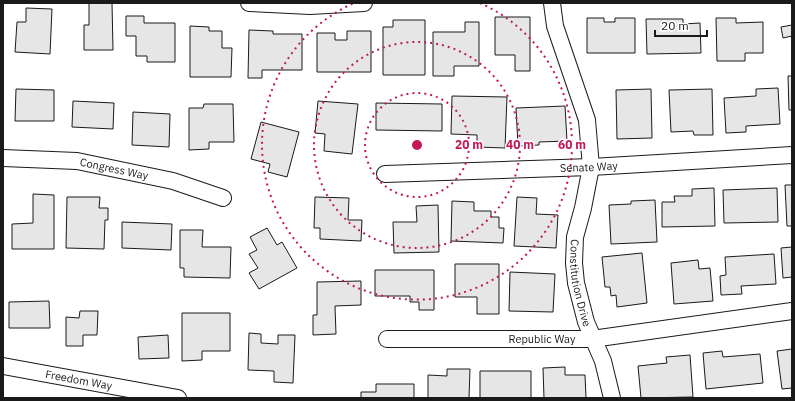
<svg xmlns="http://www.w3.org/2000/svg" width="795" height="401" font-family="'IBM Plex Sans',sans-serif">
<rect width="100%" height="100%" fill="#fff"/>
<!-- building -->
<path fill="#e6e6e6" stroke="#1a1a1a" d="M 89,3 L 112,3 L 113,50 L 84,50 L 84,25 L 89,25 Z
M 26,8 L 52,9 L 50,54 L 15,52 L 17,22 L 26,22 Z
M 126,16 L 144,16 L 144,23 L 175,23 L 175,62 L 147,62 L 147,56 L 136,56 L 136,36 L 126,36 Z
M 495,17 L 530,17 L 530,71 L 515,71 L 515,55 L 495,55 Z
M 587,18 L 604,18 L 604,22 L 615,22 L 615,18 L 635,18 L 635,53 L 587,53 Z
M 716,18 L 736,18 L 736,23 L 763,22 L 763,53 L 745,53 L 745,61 L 717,61 Z
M 646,19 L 683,19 L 683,24 L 700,23 L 701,53 L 647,54 Z
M 393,20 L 425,20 L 425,75 L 383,75 L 383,27 L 393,27 Z
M 792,20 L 792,36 L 783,38 L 781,27 L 792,25 Z
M 465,22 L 479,22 L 479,66 L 454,66 L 454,76 L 433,76 L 433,32 L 465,32 Z
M 190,26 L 209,27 L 209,31 L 222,31 L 222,48 L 232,48 L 231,77 L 190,77 Z
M 249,30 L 273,31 L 273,34 L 302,34 L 302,70 L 262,70 L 262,78 L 248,78 Z
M 347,31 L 371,31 L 371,72 L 317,72 L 317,33 L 335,33 L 335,40 L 347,40 Z
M 788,76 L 792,76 L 792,110 L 789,110 Z
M 778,88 L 780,124 L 746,126 L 746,132 L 726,133 L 724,98 L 756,96 L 756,89 Z
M 16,89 L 54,90 L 54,121 L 15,121 Z
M 651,89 L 652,138 L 617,139 L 616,90 Z
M 712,89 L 713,135 L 694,135 L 693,131 L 671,132 L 669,90 Z
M 452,96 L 507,97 L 505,148 L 477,147 L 477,135 L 451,134 Z
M 73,101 L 114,103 L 113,129 L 72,127 Z
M 318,101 L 358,104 L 352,154 L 324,151 L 325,134 L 315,133 Z
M 376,103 L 442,104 L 442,131 L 376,130 Z
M 204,104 L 233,104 L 234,142 L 209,142 L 209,149 L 189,150 L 189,108 L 203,108 Z
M 565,106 L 567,141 L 539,142 L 539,145 L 518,146 L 516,108 Z
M 133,112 L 170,114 L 169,147 L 132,145 Z
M 261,122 L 299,132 L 287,177 L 268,172 L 270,164 L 251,159 Z
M 785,185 L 792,185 L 792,226 L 787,226 Z
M 714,188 L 715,226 L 662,227 L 662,202 L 675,202 L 674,196 L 692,196 L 692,189 Z
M 777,188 L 778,222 L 724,223 L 723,190 Z
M 33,194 L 54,195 L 54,249 L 12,249 L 12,224 L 33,223 Z
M 67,197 L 100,197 L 99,208 L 108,208 L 108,220 L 105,220 L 104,249 L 66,248 Z
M 315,197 L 349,198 L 348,220 L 362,220 L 361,241 L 320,239 L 320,228 L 314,228 Z
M 517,197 L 537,198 L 536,214 L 558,215 L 556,248 L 514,246 Z
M 655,200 L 657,242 L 611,244 L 609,205 L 631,204 L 631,201 Z
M 452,201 L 474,202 L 474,211 L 491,211 L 491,217 L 499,217 L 499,228 L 504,228 L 503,243 L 451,241 Z
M 438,205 L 439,252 L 394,253 L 393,222 L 417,222 L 416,206 Z
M 122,222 L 172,224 L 171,250 L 122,248 Z
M 267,228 L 277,245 L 282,242 L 297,268 L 259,289 L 249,273 L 258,268 L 249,254 L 257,250 L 250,237 Z
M 180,230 L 203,230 L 202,247 L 231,247 L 230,278 L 184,277 L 184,268 L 180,268 Z
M 792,247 L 792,277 L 783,278 L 781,248 Z
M 642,253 L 647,303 L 617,307 L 616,295 L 611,296 L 610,287 L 605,287 L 602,257 Z
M 774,254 L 776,284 L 741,286 L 742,294 L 721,295 L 720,276 L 726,275 L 725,257 Z
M 698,260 L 699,269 L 710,268 L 713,301 L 674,304 L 671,263 Z
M 455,264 L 499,264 L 499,314 L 477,314 L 477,297 L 455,297 Z
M 375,270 L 434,270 L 434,310 L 419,310 L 419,302 L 410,302 L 410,296 L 375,296 Z
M 510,272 L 555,274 L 553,312 L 509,311 Z
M 361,281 L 361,305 L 335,306 L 336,334 L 313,335 L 313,315 L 317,315 L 317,282 Z
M 49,301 L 50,328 L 9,328 L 9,302 Z
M 80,311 L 98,311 L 97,335 L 83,335 L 83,346 L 66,346 L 66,317 L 79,318 Z
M 182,313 L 230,313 L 230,351 L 202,351 L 202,360 L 182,361 Z
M 249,333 L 261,334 L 261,343 L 278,344 L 278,335 L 295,335 L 293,383 L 274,382 L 274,371 L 248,370 Z
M 168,335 L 169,358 L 139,359 L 138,337 Z
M 792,349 L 792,388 L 782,389 L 777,351 Z
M 722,351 L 723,357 L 760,354 L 763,383 L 706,389 L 703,353 Z
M 690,355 L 693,397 L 641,398 L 638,366 L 667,363 L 666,357 Z
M 565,367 L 565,375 L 585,375 L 586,398 L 544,398 L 543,368 Z
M 447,369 L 470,369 L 469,398 L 428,398 L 428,375 L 447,376 Z
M 480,371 L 531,371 L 531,398 L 480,398 Z
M 376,384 L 414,384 L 414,398 L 361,398 L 361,392 L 376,392 Z"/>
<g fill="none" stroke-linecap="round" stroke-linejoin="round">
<defs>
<g id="street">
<path d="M 249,3 L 310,6 L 364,3"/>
<path id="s1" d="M 552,3 L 555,26 L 587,120 L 591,167 L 583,208 L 575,237 L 574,263 L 576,283 L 586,322 L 603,361 L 612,398"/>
<path id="s2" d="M 3,158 L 77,161 L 173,181 L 223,198"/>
<path id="s3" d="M 385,174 L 591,167 L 792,155"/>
<path id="s4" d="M 387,339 L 592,339 L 792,311"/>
<path id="s5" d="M 3,366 L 178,398"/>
</g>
</defs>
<!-- street casing -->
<use href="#street" stroke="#1a1a1a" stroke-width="18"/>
<!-- street -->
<use href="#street" stroke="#fff" stroke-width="16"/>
</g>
<!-- distance rings -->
<g fill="none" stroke="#c2185b" stroke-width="2" stroke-dasharray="2 4">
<circle cx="417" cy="145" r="52"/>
<circle cx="417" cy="145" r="103"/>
<path d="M480 3A155 155 0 1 1 354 3"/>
</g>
<g text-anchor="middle" stroke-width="3" stroke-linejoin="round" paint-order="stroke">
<!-- street labels -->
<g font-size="11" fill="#1a1a1a" stroke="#fff">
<text dy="4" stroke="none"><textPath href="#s3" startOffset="204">Senate Way</textPath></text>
<text dy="4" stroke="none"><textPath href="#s2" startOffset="112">Congress Way</textPath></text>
<text dy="4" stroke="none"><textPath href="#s1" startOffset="288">Constitution Drive</textPath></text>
<text dy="4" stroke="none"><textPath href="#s4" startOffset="155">Republic Way</textPath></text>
<text dy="4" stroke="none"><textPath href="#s5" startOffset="77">Freedom Way</textPath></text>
</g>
</g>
<circle cx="417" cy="145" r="6" fill="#c2185b" stroke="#fff" stroke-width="2"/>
<g font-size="12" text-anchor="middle" font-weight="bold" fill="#c2185b" stroke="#fff" stroke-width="3" stroke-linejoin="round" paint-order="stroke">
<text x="469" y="149">20 m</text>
<text x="520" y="149">40 m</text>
<text x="572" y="149">60 m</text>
</g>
<!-- border -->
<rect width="795" height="401" fill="none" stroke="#1a1a1a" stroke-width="8"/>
<!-- scale -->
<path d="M655 30v6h52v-6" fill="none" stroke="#1a1a1a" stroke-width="2"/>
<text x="661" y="30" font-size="12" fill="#1a1a1a" stroke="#ffffff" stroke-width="3" paint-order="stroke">20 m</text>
</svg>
